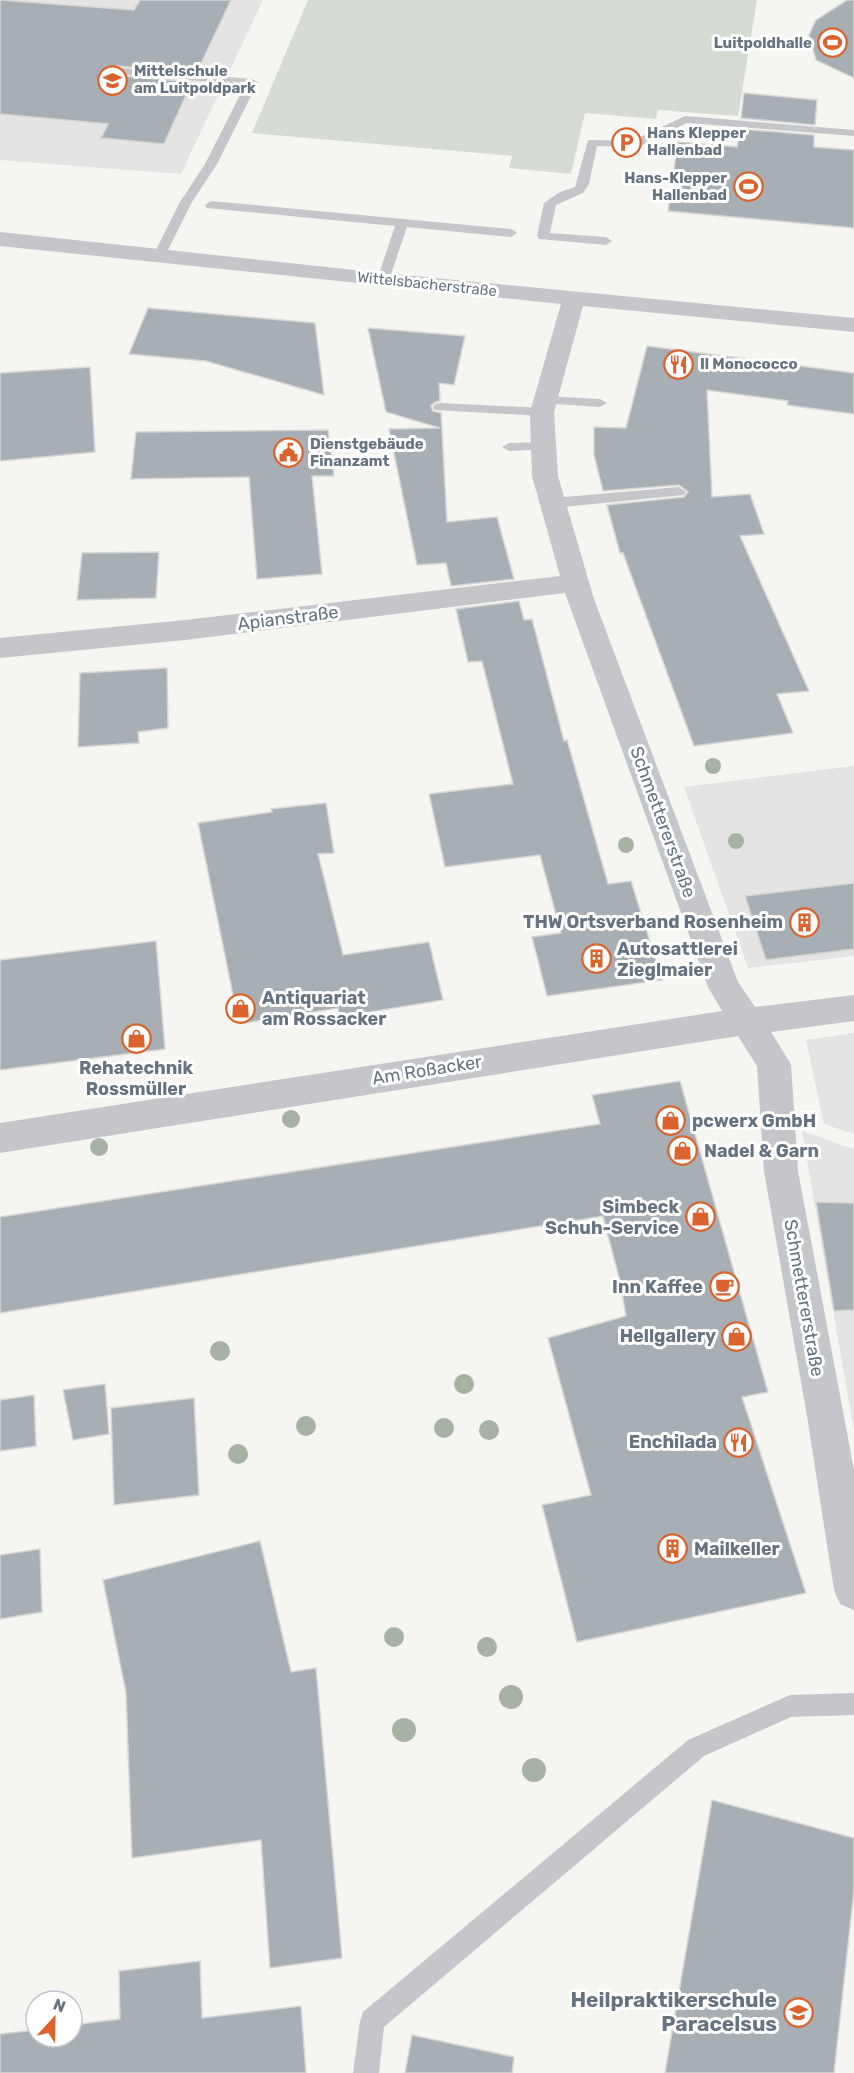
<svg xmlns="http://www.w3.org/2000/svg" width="854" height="2073" font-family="Rubik,sans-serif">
<rect width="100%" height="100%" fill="#f5f5f2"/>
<!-- built -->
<path fill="#e3e4e3" d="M 0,0 L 263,0 L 181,174 L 0,160 Z
M 854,766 L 854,956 L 748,968 L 684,787 Z
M 854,1033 L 854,1134 L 824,1124 L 806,1040 Z
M 802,1131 L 854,1149 L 854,1431 Z"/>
<!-- green -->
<path fill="#d6dcd3" d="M 308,0 L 757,0 L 738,116 L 658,110 L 656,119 L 585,113 L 571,174 L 509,168 L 512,156 L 252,133 Z"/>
<!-- building -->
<path fill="#a8afb4" stroke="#d6d7d5" stroke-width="1.5" d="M 0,0 L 134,10 L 140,0 L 231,0 L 197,72 L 117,66 L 111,68 L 113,75 L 192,82 L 164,144 L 101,138 L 108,124 L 0,114 Z
M 847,0 L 854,0 L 854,78 L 816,60 L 809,35 L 816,20 Z
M 744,93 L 817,100 L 815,125 L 741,118 Z
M 740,129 L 814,135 L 814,147 L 854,150 L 854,228 L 668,211 L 678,142 L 737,147 Z
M 148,308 L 315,323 L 324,395 L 206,361 L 129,354 Z
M 368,328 L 465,336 L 454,385 L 439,383 L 440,401 L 435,402 L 431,406 L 433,411 L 441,413 L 447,522 L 497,517 L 514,579 L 451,586 L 446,563 L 417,565 L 389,429 L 440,428 L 386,412 Z
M 647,346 L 854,373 L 854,414 L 787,405 L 788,401 L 707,390 L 712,497 L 750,494 L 764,534 L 740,536 L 809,691 L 777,694 L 793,733 L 694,746 L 623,553 L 620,553 L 607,505 L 684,497 L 688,492 L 679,485 L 603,491 L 594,455 L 594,427 L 626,428 Z
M 90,367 L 95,452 L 0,461 L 0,373 Z
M 328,430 L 334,476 L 312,476 L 322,574 L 257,579 L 249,477 L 131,479 L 136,432 Z
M 159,552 L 156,598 L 77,600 L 82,553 Z
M 519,601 L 524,620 L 532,619 L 564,741 L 567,740 L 608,884 L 631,881 L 662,980 L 547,996 L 532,937 L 561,933 L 540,855 L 445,867 L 429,794 L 513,784 L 482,661 L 468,662 L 456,609 Z
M 167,668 L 168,728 L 138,732 L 139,743 L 78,747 L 80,673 Z
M 326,803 L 334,853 L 318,854 L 343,955 L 429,942 L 443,1000 L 340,1017 L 338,1008 L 239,1024 L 198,823 L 272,812 L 271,809 Z
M 854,883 L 854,949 L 766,960 L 745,896 Z
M 156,941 L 165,1049 L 0,1070 L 0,960 Z
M 680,1081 L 768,1392 L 742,1397 L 806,1593 L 577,1642 L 542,1505 L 591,1495 L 548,1338 L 626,1316 L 620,1281 L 603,1216 L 0,1313 L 0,1217 L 600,1124 L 592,1095 Z
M 816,1202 L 854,1203 L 854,1310 L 834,1311 Z
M 105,1384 L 109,1434 L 73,1440 L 63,1390 Z
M 34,1395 L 36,1446 L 0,1451 L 0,1400 Z
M 194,1398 L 199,1495 L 114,1505 L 111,1408 Z
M 260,1541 L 291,1672 L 316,1668 L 342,1958 L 270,1968 L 261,1840 L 132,1858 L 126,1692 L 103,1580 Z
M 40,1549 L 42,1612 L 0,1619 L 0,1555 Z
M 712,1800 L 854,1838 L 854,1890 L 834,2073 L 665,2073 Z
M 200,1961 L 202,2018 L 301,2006 L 306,2073 L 0,2073 L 0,2034 L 36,2030 L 36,2037 L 72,2037 L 72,2025 L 120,2019 L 119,1971 Z
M 412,2035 L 514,2057 L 512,2073 L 405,2073 Z"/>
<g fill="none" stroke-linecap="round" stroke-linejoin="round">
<!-- lane -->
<path fill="#c4c6ca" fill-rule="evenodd" d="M 117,68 L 252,79 L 258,82 L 217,164 L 192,202 L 165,256 L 159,260 L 153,256 L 180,202 L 205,164 L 245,85 L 113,73 L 113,69 Z
M 685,116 L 854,130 L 854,136 L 687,123 L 638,147 L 597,146 L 589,184 L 583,193 L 556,205 L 550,233 L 606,237 L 612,241 L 606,245 L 539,239 L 537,236 L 544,203 L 560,192 L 575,187 L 588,140 L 632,141 Z
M 211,201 L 511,229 L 517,233 L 511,237 L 407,227 L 389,280 L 383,284 L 377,280 L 395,226 L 207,208 L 205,205 Z
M 545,396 L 600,399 L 607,403 L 600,407 L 540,403 L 538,400 Z
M 440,403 L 542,408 L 549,412 L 542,416 L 435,410 L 433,407 L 435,404 Z
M 544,442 L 549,443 L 551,446 L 549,449 L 509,451 L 502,447 L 509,443 Z
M 679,487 L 686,492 L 684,495 L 553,508 L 546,503 L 553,498 Z
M 854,1693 L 854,1715 L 791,1717 L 704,1756 L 384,2027 L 379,2073 L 353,2073 L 360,2021 L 363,2012 L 688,1740 L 790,1695 Z"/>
<!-- street -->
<path fill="#c4c6ca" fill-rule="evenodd" d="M 0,232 L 383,273 L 854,318 L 854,332 L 583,306 L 554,412 L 558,476 L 594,599 L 738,982 L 755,1007 L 854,995 L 854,1021 L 771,1032 L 791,1064 L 798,1171 L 854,1470 L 854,1610 L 840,1604 L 834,1590 L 807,1416 L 764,1171 L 757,1066 L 738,1036 L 0,1153 L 0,1123 L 722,1011 L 708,987 L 565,593 L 185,640 L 0,658 L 0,638 L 185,620 L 560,576 L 532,476 L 530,412 L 561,304 L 0,246 Z"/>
</g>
<!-- trees -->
<g fill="#a7b1a4">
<circle cx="713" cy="766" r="8"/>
<circle cx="736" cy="841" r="8"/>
<circle cx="626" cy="845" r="8"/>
<circle cx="291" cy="1119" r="9"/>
<circle cx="99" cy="1147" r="9"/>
<circle cx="220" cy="1351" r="10"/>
<circle cx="464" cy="1384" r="10"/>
<circle cx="306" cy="1426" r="10"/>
<circle cx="444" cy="1428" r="10"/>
<circle cx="489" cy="1430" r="10"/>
<circle cx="238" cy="1454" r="10"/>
<circle cx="394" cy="1637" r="10"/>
<circle cx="487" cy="1647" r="10"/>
<circle cx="511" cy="1697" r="12"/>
<circle cx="404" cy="1730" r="12"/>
<circle cx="534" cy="1770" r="12"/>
</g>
<!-- icons -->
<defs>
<symbol id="stadium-ring" viewBox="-11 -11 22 22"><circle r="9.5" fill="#fff" stroke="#da632e" stroke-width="1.5"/><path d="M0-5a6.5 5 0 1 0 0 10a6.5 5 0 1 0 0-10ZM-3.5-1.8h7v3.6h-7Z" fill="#da632e"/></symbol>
<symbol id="school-ring" viewBox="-11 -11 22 22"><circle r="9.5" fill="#fff" stroke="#da632e" stroke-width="1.5"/><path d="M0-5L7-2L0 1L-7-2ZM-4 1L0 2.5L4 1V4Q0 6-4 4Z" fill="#da632e"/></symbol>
<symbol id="parking-ring" viewBox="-11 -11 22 22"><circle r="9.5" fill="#fff" stroke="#da632e" stroke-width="1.5"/><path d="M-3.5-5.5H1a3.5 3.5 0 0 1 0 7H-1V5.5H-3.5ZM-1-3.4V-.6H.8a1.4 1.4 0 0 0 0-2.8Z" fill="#da632e"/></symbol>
<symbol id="restaurant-ring" viewBox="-11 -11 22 22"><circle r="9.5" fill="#fff" stroke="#da632e" stroke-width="1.5"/><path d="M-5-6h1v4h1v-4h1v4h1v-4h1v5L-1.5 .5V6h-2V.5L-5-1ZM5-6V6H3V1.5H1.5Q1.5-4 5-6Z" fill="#da632e"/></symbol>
<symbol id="civic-ring" viewBox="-11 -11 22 22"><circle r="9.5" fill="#fff" stroke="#da632e" stroke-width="1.5"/><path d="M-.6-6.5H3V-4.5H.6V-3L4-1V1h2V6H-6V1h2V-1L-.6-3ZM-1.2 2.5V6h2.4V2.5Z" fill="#da632e"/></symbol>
<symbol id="building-ring" viewBox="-11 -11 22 22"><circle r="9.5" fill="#fff" stroke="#da632e" stroke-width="1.5"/><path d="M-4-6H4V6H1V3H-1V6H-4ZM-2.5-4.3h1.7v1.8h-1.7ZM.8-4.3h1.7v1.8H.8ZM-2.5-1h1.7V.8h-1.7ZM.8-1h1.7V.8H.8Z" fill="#da632e"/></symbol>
<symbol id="shop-ring" viewBox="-11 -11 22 22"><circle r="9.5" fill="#fff" stroke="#da632e" stroke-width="1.5"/><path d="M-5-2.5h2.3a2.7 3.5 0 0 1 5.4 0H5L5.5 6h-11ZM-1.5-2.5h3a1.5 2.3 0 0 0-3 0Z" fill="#da632e"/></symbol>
<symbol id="cafe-ring" viewBox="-11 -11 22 22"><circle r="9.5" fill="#fff" stroke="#da632e" stroke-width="1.5"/><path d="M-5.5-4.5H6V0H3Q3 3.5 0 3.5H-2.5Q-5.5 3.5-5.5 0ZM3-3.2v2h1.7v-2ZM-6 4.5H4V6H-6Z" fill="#da632e"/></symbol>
</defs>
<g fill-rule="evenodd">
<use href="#stadium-ring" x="816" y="26" width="33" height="33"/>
<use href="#school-ring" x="96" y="64" width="33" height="33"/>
<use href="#parking-ring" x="610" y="126" width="33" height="33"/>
<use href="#stadium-ring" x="732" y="170" width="33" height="33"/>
<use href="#restaurant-ring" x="662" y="348" width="33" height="33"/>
<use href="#civic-ring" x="272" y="436" width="33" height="33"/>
<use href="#building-ring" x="788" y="906" width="33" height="33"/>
<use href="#building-ring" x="580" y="942" width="33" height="33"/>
<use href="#shop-ring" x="224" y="992" width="33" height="33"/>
<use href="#shop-ring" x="120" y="1022" width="33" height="33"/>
<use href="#shop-ring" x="654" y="1104" width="33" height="33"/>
<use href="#shop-ring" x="666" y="1134" width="33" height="33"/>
<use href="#shop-ring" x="684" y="1200" width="33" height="33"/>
<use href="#cafe-ring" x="708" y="1270" width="33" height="33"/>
<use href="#shop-ring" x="720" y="1320" width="33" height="33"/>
<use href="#restaurant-ring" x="722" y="1426" width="33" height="33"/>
<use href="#building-ring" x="656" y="1532" width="33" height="33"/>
<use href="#school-ring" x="782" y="1996" width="33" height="33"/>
</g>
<g text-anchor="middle" stroke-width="6" stroke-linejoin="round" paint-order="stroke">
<!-- far-poi labels -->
<g font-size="15" font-weight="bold" fill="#667381" stroke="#fff" text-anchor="start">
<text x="812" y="48" text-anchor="end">Luitpoldhalle</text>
<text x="134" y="76">Mittelschule<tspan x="134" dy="17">am Luitpoldpark</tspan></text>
<text x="647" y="138">Hans Klepper<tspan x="647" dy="17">Hallenbad</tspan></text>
<text x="727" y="183" text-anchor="end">Hans-Klepper<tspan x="727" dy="17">Hallenbad</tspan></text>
<text x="700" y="369">Il Monococco</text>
<text x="310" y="449">Dienstgebäude<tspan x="310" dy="17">Finanzamt</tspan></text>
</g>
<!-- far-street labels -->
<g font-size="15" fill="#667381" stroke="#fff">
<text transform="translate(427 284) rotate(6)" y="5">Wittelsbacherstraße</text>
</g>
<!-- street labels -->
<g font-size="18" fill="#667381" stroke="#fff">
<text transform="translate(288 618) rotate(-7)" y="6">Apianstraße</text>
<text transform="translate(663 822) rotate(70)" y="6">Schmettererstraße</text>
<text transform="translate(427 1070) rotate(-9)" y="6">Am Roßacker</text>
<text transform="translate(804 1298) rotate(80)" y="6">Schmettererstraße</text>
</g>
<!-- poi labels -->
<g font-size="18" font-weight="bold" fill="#667381" stroke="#fff" text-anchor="end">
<text x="783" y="928">THW Ortsverband Rosenheim</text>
<text x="617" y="955" text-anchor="start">Autosattlerei<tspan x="617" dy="21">Zieglmaier</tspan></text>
<text x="262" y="1004" text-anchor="start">Antiquariat<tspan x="262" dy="21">am Rossacker</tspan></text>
<text x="136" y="1074" text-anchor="middle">Rehatechnik<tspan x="136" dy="21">Rossmüller</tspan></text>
<text x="692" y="1127" text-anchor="start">pcwerx GmbH</text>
<text x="704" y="1157" text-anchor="start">Nadel &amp; Garn</text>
<text x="679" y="1213">Simbeck<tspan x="679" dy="21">Schuh-Service</tspan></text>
<text x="703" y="1293">Inn Kaffee</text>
<text x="716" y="1342">Hellgallery</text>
<text x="717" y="1448">Enchilada</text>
<text x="694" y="1555" text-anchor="start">Mailkeller</text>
</g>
<!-- near-poi labels -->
<g font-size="21" font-weight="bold" fill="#667381" stroke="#fff" text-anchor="end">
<text x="777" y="2007">Heilpraktikerschule<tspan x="777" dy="24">Paracelsus</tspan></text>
</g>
</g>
<!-- north arrow -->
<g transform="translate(54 2019) rotate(22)"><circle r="28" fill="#ffffff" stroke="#c2c7cd" stroke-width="1.5"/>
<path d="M0-4.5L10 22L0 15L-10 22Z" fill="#da632e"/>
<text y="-9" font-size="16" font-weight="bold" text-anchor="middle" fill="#667381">N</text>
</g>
</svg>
